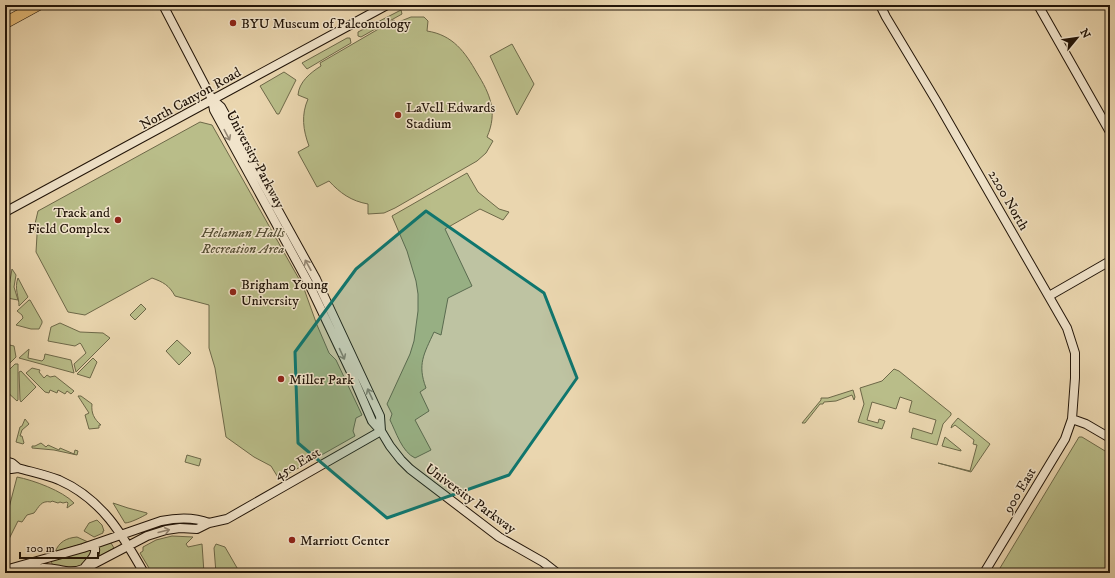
<svg xmlns="http://www.w3.org/2000/svg" width="1115" height="578" font-family="'IM FELL DW Pica',serif">
<rect width="100%" height="100%" fill="#ead6af"/>
<filter id="stains"><feTurbulence type="fractalNoise" baseFrequency=".005" numOctaves="4"/><feColorMatrix values="0 0 0 0 .2 0 0 0 0 .09 0 0 0 0 .02 0 0 0 .5 -.17"/></filter>
<radialGradient id="worn" r=".72"><stop offset=".6" stop-color="#630" stop-opacity="0"/><stop offset="1" stop-color="#630" stop-opacity=".3"/></radialGradient>
<!-- green -->
<path fill="#b9bd89" stroke="#6d6848" d="M 401,10 L 402,14 L 361,37 L 358,36 L 358,32 Z
M 411,17 L 424,17 L 428,21 L 427,31 C 453,35 465,52 477,73 C 490,94 498,112 487,137 L 493,141 L 486,153 L 477,161 L 395,208 L 384,213 L 368,214 L 368,204 C 351,201 340,193 329,181 L 317,187 L 300,156 L 298,152 L 309,146 C 303,130 301,115 308,99 L 298,95 C 299,82 310,73 321,66 L 320,63 L 394,20 L 396,23 Z
M 347,38 L 350,38 L 351,43 L 307,69 L 302,63 Z
M 512,44 L 534,84 L 517,115 L 490,56 Z
M 284,72 L 296,80 L 279,114 L 277,114 L 260,86 Z
M 200,122 L 212,125 L 303,286 L 317,325 L 329,353 L 336,360 L 362,415 L 356,418 L 353,431 L 355,436 L 279,479 L 271,466 L 254,457 L 226,437 L 215,368 L 209,348 L 209,305 L 175,296 C 169,285 163,282 152,278 L 85,315 L 68,312 L 36,252 L 37,235 L 34,228 L 38,211 Z
M 467,173 L 478,192 L 499,209 L 509,212 L 503,220 L 480,209 L 445,229 L 472,286 L 448,298 L 441,335 L 434,332 C 424,354 417,364 426,388 L 420,392 L 429,411 L 415,420 L 431,450 L 415,458 C 402,452 396,432 390,420 L 392,414 L 387,404 L 410,354 L 414,341 L 418,311 L 418,294 L 416,281 L 407,251 L 392,216 Z
M 12,269 L 16,275 L 14,287 L 18,300 L 7,298 Z
M 18,278 L 28,297 L 19,306 C 19,297 14,288 18,278 Z
M 29,300 L 30,300 L 42,321 L 42,323 L 39,329 L 31,329 L 16,325 L 23,318 L 22,315 L 17,311 Z
M 141,304 L 146,309 L 135,320 L 130,315 Z
M 60,323 L 80,332 L 103,333 L 110,338 L 76,372 L 74,364 L 86,353 L 81,344 L 80,343 L 75,346 L 48,341 L 51,327 Z
M 177,340 L 191,353 L 179,365 L 166,351 Z
M 5,344 L 14,346 L 16,357 L 5,368 Z
M 29,349 L 28,358 L 42,361 L 44,359 L 45,354 L 71,360 L 74,373 L 19,358 Z
M 93,358 L 97,362 L 90,378 L 77,374 Z
M 15,364 L 18,364 L 18,400 L 17,401 L 5,390 L 5,374 Z
M 32,368 L 40,370 L 39,372 L 44,378 L 47,375 L 50,377 L 55,376 L 74,391 L 71,394 L 67,391 L 65,394 L 58,390 L 57,393 L 50,390 L 49,393 L 45,392 L 26,373 Z
M 894,369 L 899,371 L 951,413 L 951,415 L 943,424 L 937,445 L 911,438 L 913,428 L 932,434 L 936,420 L 909,412 L 912,401 L 900,397 L 896,409 L 872,402 L 867,420 L 878,423 L 879,419 L 885,421 L 882,429 L 858,422 L 864,404 L 860,388 L 882,381 Z
M 21,371 L 36,387 L 21,402 L 20,400 L 19,372 Z
M 853,390 L 855,397 L 854,400 L 852,395 L 836,401 L 824,402 L 823,404 L 820,404 L 805,423 L 802,423 L 821,400 L 821,398 L 828,398 Z
M 78,396 L 81,396 L 92,404 C 91,413 94,419 101,425 L 99,425 L 99,428 L 89,429 L 85,415 L 89,413 Z
M 958,418 L 990,444 L 971,472 L 938,463 L 970,471 L 977,445 L 973,444 L 974,440 L 955,425 L 951,428 L 952,425 Z
M 25,419 L 29,424 L 22,430 L 20,436 L 22,436 L 24,443 L 23,444 L 16,442 L 20,427 L 22,426 Z
M 945,437 L 961,450 L 961,451 L 942,446 Z
M 1079,437 L 1082,437 L 1110,454 L 1110,573 L 997,573 Z
M 41,443 L 46,447 L 48,445 L 59,450 L 60,448 L 74,454 L 75,450 L 78,451 L 77,455 L 54,450 L 32,448 L 32,446 L 35,446 Z
M 187,455 L 201,459 L 199,466 L 185,462 Z
M 17,477 C 33,480 63,491 74,503 L 67,508 L 68,503 L 67,502 L 63,503 L 60,502 L 58,503 L 52,501 L 51,502 C 41,500 39,507 34,513 L 27,515 L 22,522 L 18,521 L 5,547 L 5,523 Z
M 113,503 L 128,508 L 147,513 L 147,514 C 142,517 130,523 125,523 Z
M 97,520 L 102,525 L 104,531 L 103,531 L 103,533 L 94,537 L 84,531 L 89,523 Z
M 172,536 L 193,537 L 186,544 L 188,547 L 202,544 L 204,573 L 152,573 L 140,553 L 143,551 L 143,547 L 156,540 Z
M 77,537 L 88,542 L 55,552 C 59,542 66,538 77,537 Z
M 109,542 L 111,543 L 114,548 L 97,558 L 96,556 L 97,547 Z
M 216,544 L 225,547 L 240,573 L 216,573 L 214,548 Z
M 91,549 L 94,549 C 78,572 79,571 53,565 L 51,562 L 52,560 Z"/>
<g fill="none" stroke-linecap="round" stroke-linejoin="round">
<defs>
<path id="secondary" d="M 163,5 L 212,99 L 214,110 L 309,284 L 350,370 L 372,421 L 381,431 L 390,446 L 401,460 L 410,469 L 499,537 L 543,562 L 557,573
M 880,5 L 886,17 L 937,102 L 1067,328 L 1075,353 L 1075,378 L 1072,419 L 1065,439 L 984,573
M 1038,5 L 1110,132
M 212,99 L 221,107 L 316,279 L 380,416 L 381,431
M 5,212 L 387,5
M 1049,296 L 1110,261
M 1072,419 L 1086,424 L 1110,438
M 5,461 L 12,463 L 18,468
M 5,467 L 11,469 L 18,468 C 32,472 46,475 59,480 C 102,499 122,534 144,573
M 85,567 C 91,560 98,554 94,545
M 5,570 L 83,548 L 161,521 C 176,518 194,517 209,523
M 20,573 C 27,571 34,568 42,568 C 59,567 67,576 86,568 L 147,536 L 166,530 L 180,528 L 197,529 L 209,523 L 227,519 L 381,431"/>
<path id="highway" d="M 5,23 L 38,5"/>
</defs>
<!-- secondary casing -->
<use href="#secondary" stroke="#211408" stroke-width="10"/>
<!-- highway casing -->
<use href="#highway" stroke="#211408" stroke-width="12"/>
<!-- secondary -->
<use href="#secondary" stroke="#f1e4cb" stroke-width="8"/>
<!-- highway -->
<use href="#highway" stroke="#e5bb78" stroke-width="11"/>
</g>
<!-- one-way arrows -->
<defs><path id="oneway-shaft" d="M-6 0H5M1.5-3L5.5 0L1.5 3" fill="none" stroke-width="1.6" stroke-linecap="round" stroke-linejoin="round"/></defs>
<g stroke="#938673">
<use href="#oneway-shaft" transform="translate(227 135) rotate(62)"/>
<use href="#oneway-shaft" transform="translate(308 265) rotate(-119)"/>
<use href="#oneway-shaft" transform="translate(342 354) rotate(65)"/>
<use href="#oneway-shaft" transform="translate(370 394) rotate(-115)"/>
<use href="#oneway-shaft" transform="translate(164 531) rotate(-14)"/>
</g>
<!-- marked area -->
<path fill="#0f766e" fill-opacity="0.2" stroke="#0f766e" stroke-width="3" stroke-linejoin="round" d="M 426,211 L 544,293 L 577,378 L 509,475 L 387,518 L 298,443 L 295,352 L 356,269 Z"/>
<!-- markers -->
<g fill="#8f2418" stroke="#f1e4cb" stroke-width="1.5">
<circle cx="233" cy="23" r="4"/>
<circle cx="398" cy="115" r="4"/>
<circle cx="118" cy="220" r="4"/>
<circle cx="233" cy="292" r="4"/>
<circle cx="281" cy="379" r="4"/>
<circle cx="292" cy="540" r="4"/>
</g>
<g text-anchor="middle" stroke-width="3" stroke-linejoin="round" paint-order="stroke">
<!-- poi labels -->
<g font-size="14" fill="#211408" stroke="#f1e4cb" text-anchor="start">
<text x="241" y="28">BYU Museum of Paleontology</text>
<text x="406" y="112">LaVell Edwards<tspan x="406" dy="16">Stadium</tspan></text>
<text x="110" y="217" text-anchor="end">Track and<tspan x="110" dy="16">Field Complex</tspan></text>
<text x="241" y="289">Brigham Young<tspan x="241" dy="16">University</tspan></text>
<text x="289" y="384">Miller Park</text>
<text x="300" y="545">Marriott Center</text>
</g>
<!-- street labels -->
<g font-size="14" fill="#211408" stroke="#f1e4cb">
<text transform="translate(190 98) rotate(-29)" y="5">North Canyon Road</text>
<text transform="translate(256 159) rotate(62)" y="5">University Parkway</text>
<text transform="translate(1009 200) rotate(60)" y="5">2200 North</text>
<text transform="translate(297 463) rotate(-30)" y="5">450 East</text>
<text transform="translate(1019 490) rotate(-59)" y="5">900 East</text>
<text transform="translate(471 498) rotate(36)" y="5">University Parkway</text>
</g>
<!-- park labels -->
<g font-size="14" font-style="italic" fill="#564f35" stroke="#f1e4cb">
<text x="243" y="237">Helaman Halls<tspan x="243" dy="16">Recreation Area</tspan></text>
</g>
</g>
<!-- margin -->
<rect width="1115" height="578" fill="none" stroke="#ead6af" stroke-width="20"/>
<rect x="6" y="6" width="1103" height="566" fill="none" stroke="#211408" stroke-width="2"/>
<rect x="10" y="10" width="1095" height="558" fill="none" stroke="#211408"/>
<!-- north arrow -->
<g transform="translate(1077 38) rotate(61)" stroke="#f1e4cb" stroke-width="3" paint-order="stroke">
<path d="M0-3L7 15L0 10L-7 15Z" fill="#211408"/>
<text y="-6" font-size="11" font-weight="bold" text-anchor="middle" fill="#211408">N</text>
</g>
<!-- scale -->
<path d="M20 552v6h78v-6" fill="none" stroke="#211408" stroke-width="2"/>
<text x="26" y="552" font-size="12" fill="#211408" stroke="#f1e4cb" stroke-width="3" paint-order="stroke">100 m</text>
<rect width="100%" height="100%" filter="url(#stains)"/>
<rect width="100%" height="100%" fill="url(#worn)"/>
</svg>
